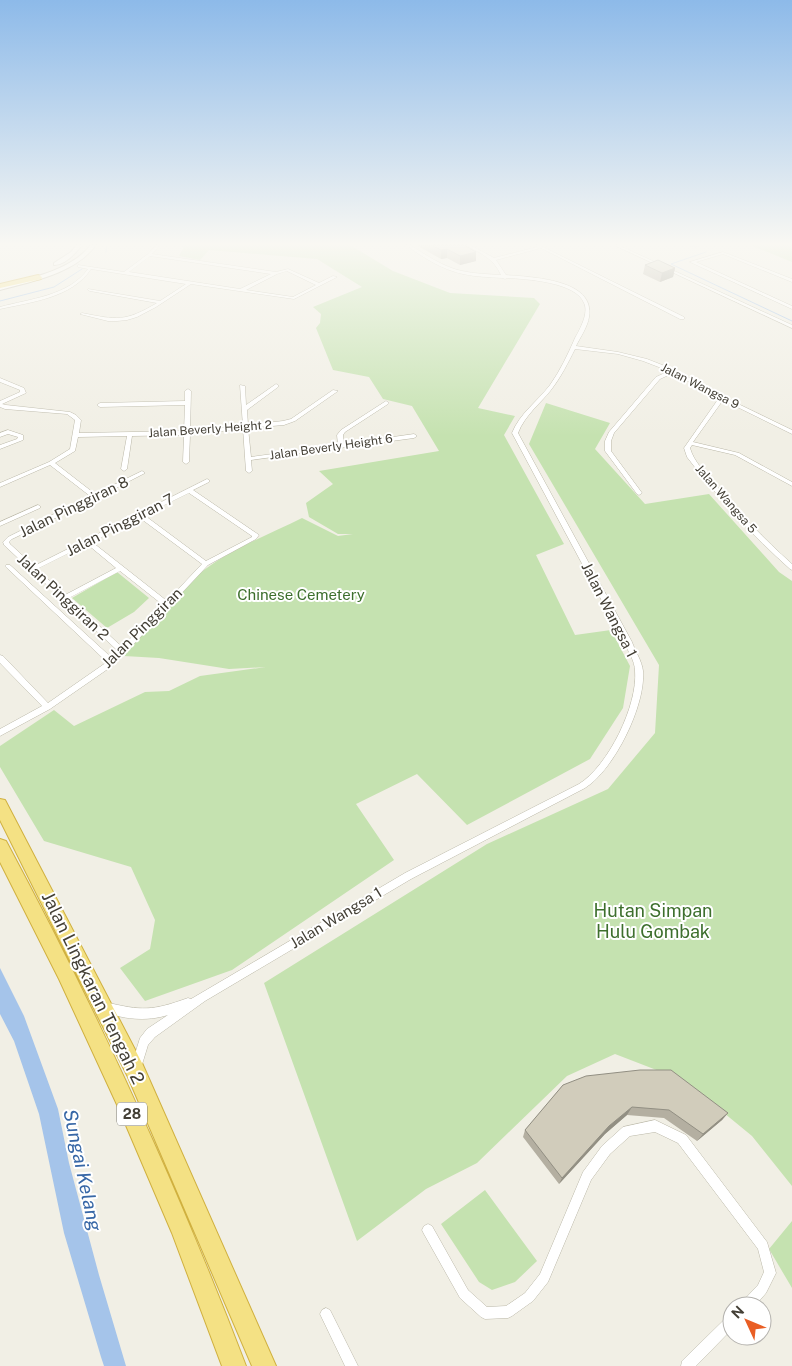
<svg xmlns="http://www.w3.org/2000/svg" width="792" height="1366" font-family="'Public Sans',sans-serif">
<rect width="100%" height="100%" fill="#f1efe5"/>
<!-- green -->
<path fill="#c5e2b0" d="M 185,245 L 350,245 L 393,271 L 450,293 L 534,298 L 540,304 L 478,408 L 515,416 L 504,435 L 564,544 L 536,555 L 575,635 L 611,630 L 630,666 L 623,708 L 590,759 L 467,825 L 417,774 L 356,804 L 394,860 L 232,970 L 145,1001 L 120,968 L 150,949 L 155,920 L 131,867 L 44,841 L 0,767 L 0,746 L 54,710 L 74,726 L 145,692 L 169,691 L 200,676 L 266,667 L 229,669 L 159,658 L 124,656 C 149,627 174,593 204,570 C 233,548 270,534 302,518 L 338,536 L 353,534 L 338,534 L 309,517 L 306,503 L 333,484 L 319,471 L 439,451 L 412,406 L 383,399 L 369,377 L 333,370 L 316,328 L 320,323 L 321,314 L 313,307 L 362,287 L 317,259 L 209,250 L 200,260 L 179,256 Z
M 750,245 L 792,245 L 792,262 Z
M 546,403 L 610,423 L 595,449 L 645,504 L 709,494 L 779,572 L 792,581 L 792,1186 L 752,1136 L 685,1081 L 615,1054 L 567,1076 L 477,1163 L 426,1189 L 357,1241 L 264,983 L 487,844 L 608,789 L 655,733 L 659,665 L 529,444 Z
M 117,572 L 149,598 L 134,612 L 107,628 L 72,598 Z
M 485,1190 L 537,1261 L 515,1282 L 492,1290 L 479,1282 L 441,1224 Z
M 792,1221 L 792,1288 L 769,1249 Z"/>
<!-- water -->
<path fill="#a5c4ea" d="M 0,968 L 24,1016 L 58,1109 L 69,1163 L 99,1275 L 126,1366 L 104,1366 L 101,1357 L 64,1233 L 39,1114 L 14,1041 L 0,1014 Z"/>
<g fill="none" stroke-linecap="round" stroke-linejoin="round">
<!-- stream -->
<path stroke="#a5c4ea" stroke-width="1" d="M 691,245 L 696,247
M 106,252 L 107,245
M 706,252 L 671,264 L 792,321
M 0,301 L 54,287 L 82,269"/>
<defs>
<path id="minor" d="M 156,245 L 160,245 L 152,254 L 276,272 L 288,269 L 319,283 L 333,276 L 337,277 L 294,299 L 191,284 L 156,307 L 137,317 L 127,320 L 117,321 L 108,321 L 80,314 L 82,313 C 117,320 125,322 157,303 L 90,291 L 88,290 L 88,289 L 160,301 L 186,284 L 91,269 C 72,298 31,302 0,309 L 0,307 C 29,299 69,296 88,269 L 78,267 L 78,265 L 124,272 L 148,254 ZM 150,256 L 271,274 L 240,289 L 129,272 ZM 287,271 L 316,285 L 293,297 L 246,290 L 277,274 Z
M 406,245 L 410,245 C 426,255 443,267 462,271 C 475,274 488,274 501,275 C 494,259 481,253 467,246 L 466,245 L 470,245 L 494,258 L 537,247 L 535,245 L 539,245 L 684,317 L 684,319 L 680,319 L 541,248 L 496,260 L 506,275 C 531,277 596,279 589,317 C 588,326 580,338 576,346 L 618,352 L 647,359 L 675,370 L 724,397 L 792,430 L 792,434 L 790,433 L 723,400 L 693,442 L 739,453 L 792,482 L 792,486 L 735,455 L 692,445 L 690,448 C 694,462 705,472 714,483 C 738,512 764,539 792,564 L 792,570 L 790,569 C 752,535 718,498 687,457 L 684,448 L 719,398 L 673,373 L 660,379 L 614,433 L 611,441 L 611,451 L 642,493 L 639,495 L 637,494 L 605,451 L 605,441 L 609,432 L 656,377 L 669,371 L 643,361 L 618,354 L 575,349 C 568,363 561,377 551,390 C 540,404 525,415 518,433 L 632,642 C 635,651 642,661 643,671 C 646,705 614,770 585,788 L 411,879 L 205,1001 L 155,1037 L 148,1045 L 140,1071 L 136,1072 L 132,1071 L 131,1067 L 140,1038 L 147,1029 L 168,1015 C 146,1022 122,1019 101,1011 L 100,1007 L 101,1003 L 105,1002 C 142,1011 152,1011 188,998 L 191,999 L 405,873 L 579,784 C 608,766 638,705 635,671 C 635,661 628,651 624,642 L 512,433 C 520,413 537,402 550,385 C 560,371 568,354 575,338 C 580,329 589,313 584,303 C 576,282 526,279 507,278 L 505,279 L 503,278 C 489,277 476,277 463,274 C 443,270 422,257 406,245 Z
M 614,245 L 618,245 L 792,325 L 792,328 Z
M 723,252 L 792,279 L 792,282 L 723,254 L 696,262 L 792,306 L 792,309 L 690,262 Z
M 0,378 L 24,388 L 26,393 L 2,404 L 6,405 L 70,412 L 76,415 L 81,420 L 79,433 L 184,431 L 185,405 L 100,407 L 97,405 L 100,403 L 185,401 L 185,391 L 188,389 L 191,391 L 190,431 L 243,426 L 240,385 L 245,386 L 246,405 L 276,384 L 278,385 L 278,387 L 247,410 L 248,425 L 283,421 L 291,419 L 333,390 L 338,391 L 295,421 L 284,425 L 248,428 L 251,457 L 338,445 L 337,435 L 341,430 L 386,401 L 389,403 L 388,404 L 345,432 L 343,435 L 344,444 L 414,434 L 417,436 L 414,438 L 251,460 L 252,471 L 249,473 L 246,471 L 243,429 L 190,434 L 189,462 L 186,464 L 183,462 L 184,435 L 132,436 L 127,469 L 124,471 L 121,469 L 127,436 L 78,437 L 75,451 L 55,463 L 95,494 L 140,472 L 142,471 L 145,473 L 97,498 L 12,539 L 9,542 L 10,544 L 34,566 L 207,479 L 209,480 L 209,482 L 193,490 L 259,535 L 256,539 L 208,565 L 115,664 L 50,709 L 0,736 L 0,729 L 42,706 L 0,663 L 0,655 L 3,656 L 48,703 L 107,662 L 6,567 L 5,566 L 6,565 L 10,565 L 112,658 L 118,651 L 4,545 L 3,542 L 8,537 L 90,496 L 50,465 L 0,487 L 0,483 L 49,462 L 70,449 L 75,420 L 67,414 L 5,409 L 0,407 L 0,401 L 20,392 L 20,390 L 0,382 ZM 189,493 L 252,536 L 252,537 L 206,561 L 144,515 ZM 140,518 L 202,564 L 167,601 L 92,542 ZM 87,544 L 116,568 L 65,595 L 37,569 ZM 120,571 L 163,605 L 122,647 L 69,598 Z
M 8,430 L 23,435 L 23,440 L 0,449 L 0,445 L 17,439 L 18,437 L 8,434 L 0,437 L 0,433 Z
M 38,505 L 40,506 L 40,508 L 0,526 L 0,522 Z
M 655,1120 L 686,1135 L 767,1242 L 776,1273 L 766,1293 L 755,1306 L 740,1306 L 742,1302 L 758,1285 L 764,1272 L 758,1249 L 678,1143 L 655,1132 L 630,1136 L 610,1154 L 591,1180 L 548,1282 L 533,1301 L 512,1316 L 508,1318 L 485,1319 L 481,1317 L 460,1298 L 424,1234 L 422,1230 L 424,1226 L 428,1224 L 432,1226 L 468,1290 L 487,1307 L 506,1306 L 525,1293 L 540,1274 L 583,1172 L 602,1146 L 623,1127 Z
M 326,1308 L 330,1310 L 358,1366 L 345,1366 L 320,1314 L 322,1310 Z
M 732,1314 L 732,1329 L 696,1366 L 681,1366 L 682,1361 L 728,1316 Z"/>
<path id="tertiary" d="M 77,245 L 82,245 C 75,254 65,265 54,265 L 54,263 L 71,252 Z
M 91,245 L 96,245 C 74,274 33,281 0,290 L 0,286 C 31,278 70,271 91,245 Z"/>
<path id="trunk" d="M 38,275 L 42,277 L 41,279 L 0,288 L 0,284 Z
M 0,799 L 5,800 L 142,1063 L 276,1366 L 252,1366 L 128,1077 L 0,820 Z
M 0,839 L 6,841 C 97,1011 177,1185 246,1366 L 222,1366 L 172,1233 L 119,1109 L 59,979 L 0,862 Z"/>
</defs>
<!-- minor casing -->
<use href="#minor" stroke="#bbb8a8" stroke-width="1"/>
<!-- tertiary casing -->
<use href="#tertiary" stroke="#bbb8a8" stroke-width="2"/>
<!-- trunk casing -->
<use href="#trunk" stroke="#d0b03f" stroke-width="2"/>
<!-- minor -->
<use href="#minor" fill="#fff" fill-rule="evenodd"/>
<!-- tertiary -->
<use href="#tertiary" fill="#fff" fill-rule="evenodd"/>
<!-- trunk -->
<use href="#trunk" fill="#f4e184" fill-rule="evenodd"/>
</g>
<!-- wall -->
<path fill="#b4afa1" d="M 418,245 L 464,245 L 476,261 L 460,265 L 447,258 L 441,259 L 418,246 Z
M 645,265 L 675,268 L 673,277 L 660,282 L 643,274 Z
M 563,1085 L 728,1113 L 722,1120 L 697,1141 L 664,1118 L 627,1115 L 605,1134 L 559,1184 L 523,1137 L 525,1130 Z"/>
<!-- shaded-wall -->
<path fill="#928f83" d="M 447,249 L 447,258 L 441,259 L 441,250 Z
M 476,252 L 476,261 L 460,265 L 460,256 Z
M 675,268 L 673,277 L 660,282 L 662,273 Z
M 632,1107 L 627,1115 L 605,1134 L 559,1184 L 562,1178 L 609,1126 Z
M 728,1113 L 722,1120 L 697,1141 L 703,1134 Z"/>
<!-- building -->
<path fill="#d1ccbb" stroke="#928f83" d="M 431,245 L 464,245 L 476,252 L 460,256 L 447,249 L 441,250 Z
M 658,260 L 675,268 L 662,273 L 645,265 Z
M 640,1070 L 671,1070 L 728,1113 L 703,1134 L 669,1110 L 632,1107 L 609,1126 L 562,1178 L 525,1130 L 563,1085 L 586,1076 Z"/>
<!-- sky -->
<linearGradient id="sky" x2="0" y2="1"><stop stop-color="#8dbae9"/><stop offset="0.56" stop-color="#f9f8f3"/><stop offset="1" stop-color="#f9f8f3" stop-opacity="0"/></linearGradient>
<rect width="792" height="436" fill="url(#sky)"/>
<g text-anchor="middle" stroke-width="4" stroke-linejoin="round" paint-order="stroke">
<!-- far-street labels -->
<g font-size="12" fill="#433f35" stroke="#fff">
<text transform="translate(700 386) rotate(27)" y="4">Jalan Wangsa 9</text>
<text transform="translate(210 429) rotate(-4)" y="4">Jalan Beverly Height 2</text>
<text transform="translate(331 447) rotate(-8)" y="4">Jalan Beverly Height 6</text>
<text transform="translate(726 499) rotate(49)" y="4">Jalan Wangsa 5</text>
</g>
<!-- shield labels -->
<rect fill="#fff" stroke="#7b7972" stroke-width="1" x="117" y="1102.5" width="30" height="23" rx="4"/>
<g font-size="14" font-weight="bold" fill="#433f35">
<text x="132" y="1119">28</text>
</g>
<!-- street labels -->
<g font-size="15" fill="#433f35" stroke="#fff">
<text transform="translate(74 507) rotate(-26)" y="5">Jalan Pinggiran 8</text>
<text transform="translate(120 525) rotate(-27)" y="5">Jalan Pinggiran 7</text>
<text transform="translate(63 597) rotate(43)" y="5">Jalan Pinggiran 2</text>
<text transform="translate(609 610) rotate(63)" y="5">Jalan Wangsa 1</text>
<text transform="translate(142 628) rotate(-45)" y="5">Jalan Pinggiran</text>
<text transform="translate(336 918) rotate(-31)" y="5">Jalan Wangsa 1</text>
</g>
<!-- park labels -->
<g font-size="15" fill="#3d6f2d" stroke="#fff">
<text x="301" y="600">Chinese Cemetery</text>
</g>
<!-- near-park labels -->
<g font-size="18" fill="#3d6f2d" stroke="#fff">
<text x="653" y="917">Hutan Simpan<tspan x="653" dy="21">Hulu Gombak</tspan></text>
</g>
<!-- near-street labels -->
<g font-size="18" fill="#433f35" stroke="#fff">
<text transform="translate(93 988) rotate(64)" y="6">Jalan Lingkaran Tengah 2</text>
</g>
<!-- near-water labels -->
<g font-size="19" font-style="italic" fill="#3767a6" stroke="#fff">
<text transform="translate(83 1170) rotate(78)" y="7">Sungai Kelang</text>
</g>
</g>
<!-- north arrow -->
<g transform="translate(747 1321) rotate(314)"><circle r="24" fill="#ffffff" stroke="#b4b2ae"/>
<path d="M0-4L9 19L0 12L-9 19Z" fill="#e95e24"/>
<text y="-8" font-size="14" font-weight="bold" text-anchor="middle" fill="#433f35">N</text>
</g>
</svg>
